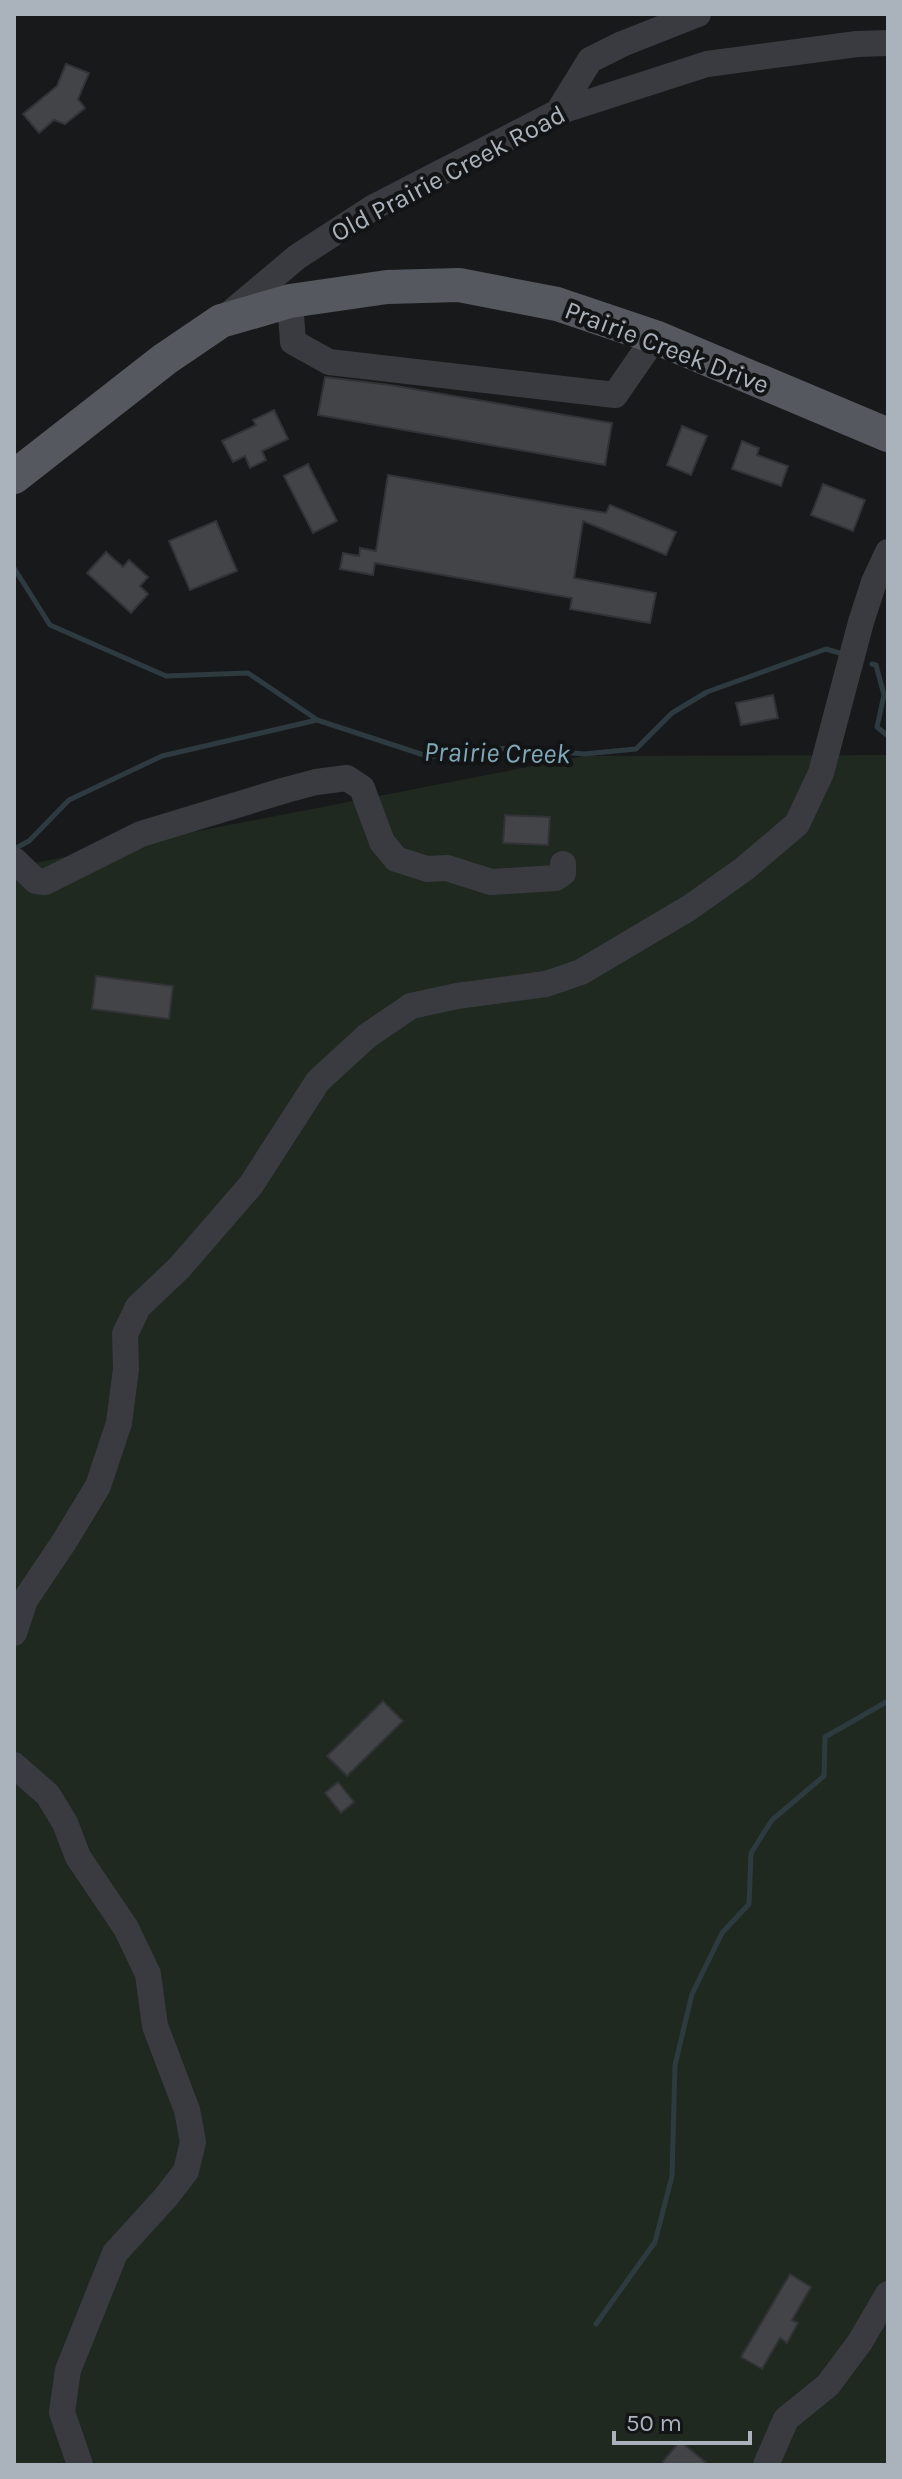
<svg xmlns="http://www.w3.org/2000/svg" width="902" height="2479" font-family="Karla,sans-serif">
<rect width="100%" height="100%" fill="#18191b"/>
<!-- green -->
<path fill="#202920" d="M 888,755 L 888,2465 L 14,2465 L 14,867 L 584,756 Z"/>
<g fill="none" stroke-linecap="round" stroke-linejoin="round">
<!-- stream -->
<path stroke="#2d3b40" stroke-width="5" d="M 14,568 L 50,625 L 166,676 L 248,673 L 316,719
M 872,664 L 876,665 L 884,695 L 877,727 L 888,736
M 14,849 L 29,841 L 69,800 L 162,756 L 317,720 L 430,757 L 463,750 L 515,748 L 584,754 L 636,749 L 672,713 L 707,692 L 826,649 L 843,654
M 596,2324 L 655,2242 L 672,2176 L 675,2065 L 692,1994 L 722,1933 L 749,1904 L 751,1853 L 772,1820 L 824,1776 L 825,1737 L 888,1701"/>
</g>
<!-- building -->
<path fill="#424448" stroke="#323337" stroke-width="2" d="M 66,64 L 89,73 L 78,99 L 85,108 L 65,124 L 54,120 L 39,133 L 23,114 L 57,86 Z
M 325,377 L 390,385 L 612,423 L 605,465 L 318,415 Z
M 274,410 L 288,439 L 262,451 L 266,460 L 250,468 L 245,456 L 233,462 L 222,441 L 256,425 L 253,420 Z
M 682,426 L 707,436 L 691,475 L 667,465 Z
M 742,441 L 759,448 L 757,455 L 788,466 L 781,486 L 732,469 Z
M 308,464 L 337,521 L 313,533 L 284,476 Z
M 388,475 L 606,513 L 610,505 L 676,532 L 666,555 L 583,521 L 574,578 L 656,593 L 650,623 L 570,609 L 572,598 L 375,563 L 373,575 L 340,569 L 343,553 L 359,556 L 360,548 L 376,551 Z
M 823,484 L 865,500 L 853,531 L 811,515 Z
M 216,521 L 237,571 L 190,590 L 169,541 Z
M 106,552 L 123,567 L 129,560 L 148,577 L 140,586 L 148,594 L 131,613 L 87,573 Z
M 773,695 L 778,718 L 741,725 L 736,703 Z
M 505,815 L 550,817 L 548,845 L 503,843 Z
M 96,976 L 173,986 L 169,1019 L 92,1009 Z
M 383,1701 L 403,1721 L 347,1776 L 327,1756 Z
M 338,1782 L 354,1802 L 341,1813 L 325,1793 Z
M 790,2274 L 811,2287 L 792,2320 L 798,2323 L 787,2343 L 780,2338 L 762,2369 L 741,2357 Z
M 680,2441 L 709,2465 L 660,2465 Z"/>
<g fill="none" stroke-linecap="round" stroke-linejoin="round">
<!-- minor -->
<path stroke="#393b40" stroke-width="26" d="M 558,112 L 590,60 L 622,44 L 698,14
M 290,301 L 293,342 L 329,362 L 615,395 L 655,337
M 227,316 L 297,257 L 374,207 L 558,112 L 707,64 L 857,44 L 888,43
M 14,860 L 36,881 L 45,882 L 141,834 L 286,790 L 316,782 L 347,778 L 362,788 L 382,842 L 396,859 L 427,869 L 447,868 L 491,882 L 556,878 L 563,873 L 563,864
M 14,1633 L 25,1600 L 64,1542 L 98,1486 L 119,1423 L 126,1369 L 125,1334 L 138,1307 L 180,1267 L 251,1185 L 318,1081 L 367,1036 L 411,1006 L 457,996 L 546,984 L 581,972 L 689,908 L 744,869 L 797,824 L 821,773 L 861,622 L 874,582 L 888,552
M 14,1765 L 48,1795 L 65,1823 L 78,1857 L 126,1928 L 148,1974 L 155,2026 L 187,2110 L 193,2142 L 186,2171 L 166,2197 L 115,2253 L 68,2370 L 62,2412 L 80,2465
M 766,2465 L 786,2419 L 828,2385 L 860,2342 L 888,2294"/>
<!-- major -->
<path stroke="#55595f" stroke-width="34" d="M 14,477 L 165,359 L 221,321 L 290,301 L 387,287 L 459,285 L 557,304 L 655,337 L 888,435"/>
</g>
<g text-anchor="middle" stroke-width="8" stroke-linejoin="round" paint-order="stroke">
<!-- street labels -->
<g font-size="26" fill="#aab2bb" stroke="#131416">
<text transform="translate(448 173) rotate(-28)" y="9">Old Prairie Creek Road</text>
<text transform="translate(667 347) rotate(21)" y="9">Prairie Creek Drive</text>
</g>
<!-- water labels -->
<g font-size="28" font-style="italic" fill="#80a8b7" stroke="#131416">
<text transform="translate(497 752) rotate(1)" y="10">Prairie Creek</text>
</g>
</g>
<!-- border -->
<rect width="902" height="2479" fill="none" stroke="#aab2bb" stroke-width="32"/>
<!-- scale -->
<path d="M614 2431v12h136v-12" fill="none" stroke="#aab2bb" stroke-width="4"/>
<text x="626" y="2431" font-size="24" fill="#aab2bb" stroke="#131416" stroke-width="6" paint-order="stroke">50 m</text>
</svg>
